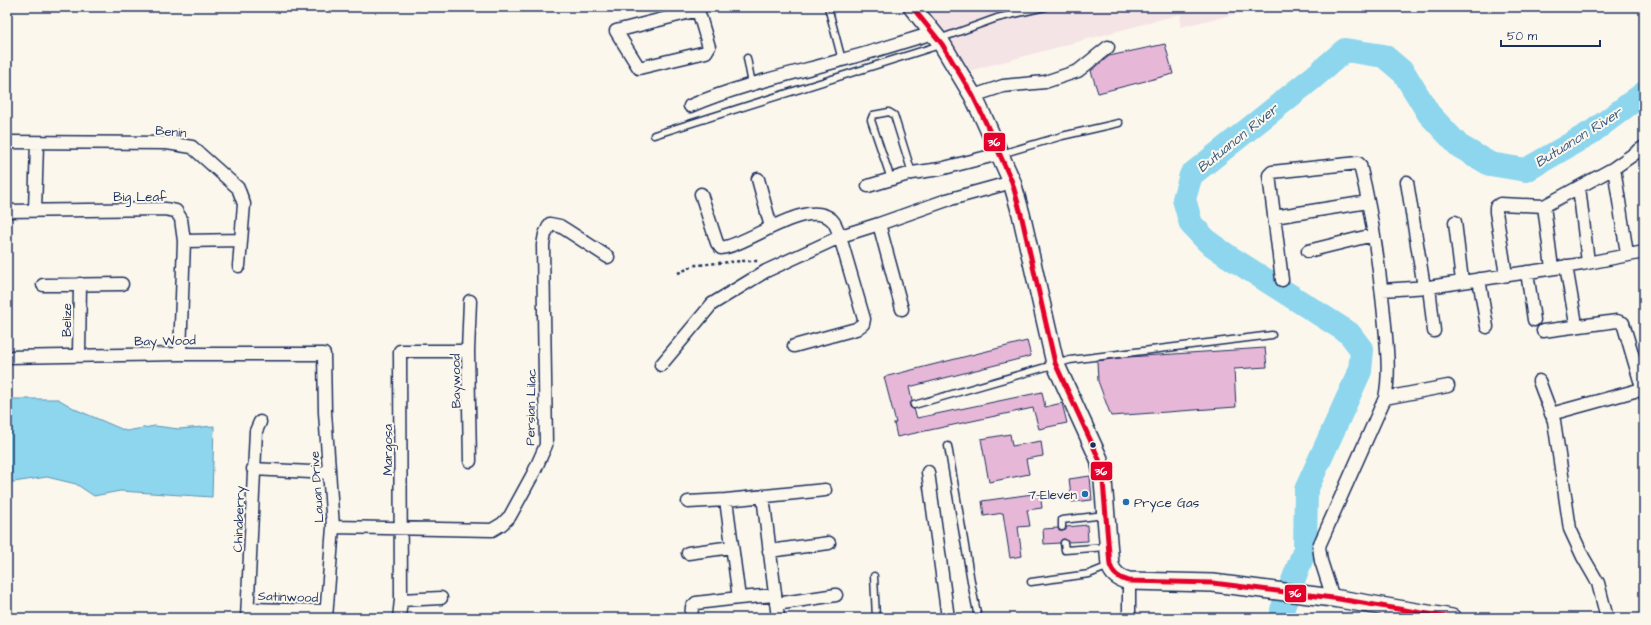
<svg xmlns="http://www.w3.org/2000/svg" width="1651" height="625" font-family="'Architects Daughter',sans-serif">
<rect width="100%" height="100%" fill="#fbf7ec"/>
<filter id="ink" filterUnits="userSpaceOnUse"><feTurbulence type="fractalNoise" baseFrequency=".025" numOctaves="2"/><feDisplacementMap in="SourceGraphic" scale="8" xChannelSelector="R" yChannelSelector="G"/><feConvolveMatrix kernelMatrix="1 2 1 2 8 2 1 2 1" color-interpolation-filters="sRGB"/></filter>
<g filter="url(#ink)">
<!-- built -->
<path fill="#f5e4e6" d="M 925,7 L 1264,7 L 1180,27 L 1181,14 L 965,72 L 950,41 Z"/>
<!-- water -->
<path fill="#8dd6ee" stroke="#5f93b4" d="M 7,399 L 58,399 L 77,410 L 126,431 L 155,426 L 179,429 L 214,426 L 212,497 L 120,491 L 94,496 L 76,484 L 47,477 L 7,483 Z"/>
<g fill="none" stroke-linecap="round" stroke-linejoin="round">
<!-- river -->
<path stroke="#8dd6ee" stroke-width="24" d="M 1283,618 L 1282,610 L 1305,549 L 1306,490 L 1360,371 L 1362,350 L 1349,333 L 1228,256 L 1208,242 L 1191,224 L 1184,199 L 1191,175 L 1314,77 L 1345,50 L 1384,56 L 1404,73 L 1429,114 L 1459,146 L 1490,164 L 1526,170 L 1592,132 L 1644,93"/>
</g>
<!-- building -->
<path fill="#e7b7d8" stroke="#1b2f5e" d="M 1165,44 L 1173,74 L 1098,93 L 1091,71 L 1109,56 Z
M 1027,341 L 1031,356 L 909,387 L 912,401 L 910,404 L 910,407 L 914,409 L 917,418 L 1042,392 L 1045,407 L 1062,403 L 1067,423 L 1039,429 L 1033,408 L 897,437 L 894,423 L 896,423 L 884,377 Z
M 1265,348 L 1267,367 L 1234,369 L 1236,407 L 1111,416 L 1098,381 L 1097,361 L 1128,357 Z
M 1010,434 L 1012,446 L 1041,441 L 1043,456 L 1026,459 L 1029,474 L 989,482 L 981,439 Z
M 1090,476 L 1092,500 L 1072,502 L 1069,479 Z
M 1040,493 L 1042,508 L 1027,510 L 1030,526 L 1018,527 L 1022,556 L 1010,558 L 1003,513 L 984,516 L 982,501 Z
M 1087,525 L 1088,541 L 1068,542 L 1064,539 L 1061,540 L 1060,543 L 1044,544 L 1043,529 L 1058,528 L 1059,531 L 1062,531 L 1066,530 L 1066,527 Z"/>
<g fill="none" stroke-linecap="round" stroke-linejoin="round">
<defs>
<path id="lane" d="M 828,7 L 842,60
M 939,39 L 997,18 L 1045,7
M 747,58 L 752,84
M 654,135 L 940,45
M 1001,154 L 1062,136 L 1119,123
M 891,179 L 871,120 L 873,115 L 889,112 L 894,115 L 912,173
M 914,405 L 1070,360 L 1272,335
M 948,446 L 972,587 L 978,618
M 1062,527 L 1062,520 L 1105,515
M 1064,543 L 1065,550 L 1107,547
M 874,576 L 876,618
M 1031,582 L 1089,574 L 1109,566"/>
<path id="street" d="M 698,10 L 616,31 L 639,68 L 706,52 L 709,47 L 698,10 L 699,7
M 973,96 L 1003,86 L 1045,82 L 1078,71 L 1108,47
M 690,106 C 739,85 791,74 842,60 C 873,52 903,42 933,33
M 7,142 L 167,143 L 192,147 L 238,188 L 244,204 L 239,266
M 1614,168 L 1627,254
M 758,179 L 771,227
M 1407,182 L 1424,287
M 868,186 L 912,173 L 940,169 L 999,154
M 1579,187 L 1588,262
M 701,194 L 717,243 L 721,248 C 749,245 807,197 832,220 C 836,224 838,231 840,237 L 864,319 L 863,324 L 856,329 L 794,346
M 1544,206 L 1552,268
M 7,211 L 165,209 L 176,211 L 181,219 L 184,241 L 180,354
M 35,211 L 37,143
M 1274,217 L 1368,202
M 1455,222 L 1462,281
M 879,224 L 902,309
M 184,241 L 241,240
M 1308,251 L 1373,235
M 1566,266 L 1575,318
M 1527,272 L 1534,320
M 1506,275 L 1496,212 L 1496,207 L 1500,204 L 1544,206 L 1614,168 L 1644,147
M 1479,279 L 1487,327
M 1282,280 L 1269,175 L 1272,172 L 1358,163 L 1360,165 C 1373,217 1380,272 1385,325 C 1387,349 1390,374 1385,398 L 1319,546 L 1321,561 L 1333,598
M 43,285 L 122,284
M 1429,287 L 1434,331
M 1382,290 L 1429,287 L 1582,264 L 1644,252
M 1543,331 L 1617,321 L 1623,323 L 1644,394
M 79,355 L 80,284
M 7,357 L 180,354 L 324,354 L 325,412 L 333,527 L 326,618
M 661,365 L 712,304 L 766,271 L 844,235 L 879,224 L 947,200 L 1012,182
M 1539,381 L 1554,421 L 1570,529 L 1583,557 L 1598,583 L 1607,618
M 1385,398 L 1448,386
M 1551,414 L 1642,389
M 470,461 L 468,351 L 470,301
M 253,469 L 329,473
M 928,472 L 948,618
M 763,496 L 778,618
M 688,502 L 726,500 L 825,490
M 333,527 L 492,530 L 502,524 L 510,516 L 534,472 L 546,445 L 543,245 L 545,234 L 550,224 L 560,226 L 568,231 L 608,257
M 769,551 L 829,543
M 688,553 L 732,547
M 739,598 L 775,595
M 401,600 L 441,598
M 776,604 L 836,595
M 249,609 L 326,611
M 247,618 L 256,431 L 260,422
M 399,618 L 401,600 L 400,351 L 468,351
M 691,618 L 692,607 L 696,603 L 739,598 L 726,500
M 1129,618 L 1129,581"/>
<path id="secondary" d="M 912,7 L 942,44 L 973,96 L 985,121 L 1012,182 L 1021,214 L 1055,363 L 1099,459 L 1103,481 L 1110,565 C 1113,575 1120,579 1129,581 L 1213,583 L 1333,598 L 1452,618"/>
</defs>
<!-- lane casing -->
<use href="#lane" stroke="#1b2f5e" stroke-width="9"/>
<!-- street casing -->
<use href="#street" stroke="#1b2f5e" stroke-width="15"/>
<!-- secondary casing -->
<use href="#secondary" stroke="#1b2f5e" stroke-width="20"/>
<!-- path -->
<path stroke="#1b2f5e" stroke-width="2.5" stroke-dasharray="3 3" stroke-linecap="butt" d="M 678,273 L 696,265 L 743,261 L 758,261"/>
<!-- lane -->
<use href="#lane" stroke="#fbf7ec" stroke-width="6"/>
<!-- street -->
<use href="#street" stroke="#fbf7ec" stroke-width="12"/>
<!-- secondary -->
<use href="#secondary" stroke="#fbf7ec" stroke-width="17"/>
<defs>
<path id="bus-1" d="M 912,7 L 942,44 L 973,96 L 985,121 L 1012,182 L 1021,214 L 1055,363 L 1099,459 L 1103,481 L 1110,565 C 1113,575 1120,579 1129,581 L 1213,583 L 1333,598 L 1452,618"/>
</defs>
<!-- bus-1 casing -->
<use href="#bus-1" stroke="#fbf7ec" stroke-width="8"/>
<!-- bus-1 -->
<use href="#bus-1" stroke="#e4002b" stroke-width="5"/>
</g>
</g>
<!-- markers -->
<circle fill="#1b2f5e" stroke="#fbf7ec" stroke-width="1.5" cx="1093" cy="445" r="3.5"/>
<g fill="#1f6fb2" stroke="#fbf7ec" stroke-width="1.5">
<circle cx="1085" cy="494" r="4"/>
<circle cx="1126" cy="502" r="4"/>
</g>
<g text-anchor="middle" stroke-width="4" stroke-linejoin="round" paint-order="stroke">
<!-- street labels -->
<g font-size="13" fill="#1b2f5e" stroke="#fbf7ec">
<text transform="translate(171 131) rotate(5)" y="5">Benin</text>
<text x="140" y="201">Big Leaf</text>
<text transform="translate(66 320) rotate(-90)" y="5">Belize</text>
<text transform="translate(165 340) rotate(-1)" y="5">Bay Wood</text>
<text transform="translate(455 381) rotate(-91)" y="5">Baywood</text>
<text transform="translate(530 407) rotate(-89)" y="5">Persian Lilac</text>
<text transform="translate(387 450) rotate(-90)" y="5">Margosa</text>
<text transform="translate(316 487) rotate(-94)" y="5">Lauan Drive</text>
<text transform="translate(238 519) rotate(-88)" y="5">Chinaberry</text>
<text transform="translate(288 596) rotate(2)" y="5">Satinwood</text>
</g>
<!-- poi labels -->
<g font-size="13" fill="#1b2f5e" stroke="#fbf7ec" text-anchor="end">
<text x="1077" y="499">7-Eleven</text>
<text x="1134" y="507" text-anchor="start">Pryce Gas</text>
</g>
<!-- water labels -->
<g font-size="14" font-style="italic" fill="#385982" stroke="#fbf7ec">
<text transform="translate(1578 137) rotate(-32)" y="5">Butuanon River</text>
<text transform="translate(1237 138) rotate(-39)" y="5">Butuanon River</text>
</g>
</g>
<g stroke="#fbf7ec" stroke-width="1.5">
<rect x="983" y="132" width="23" height="20" rx="4" fill="#e4002b"/>
<rect x="1090" y="461" width="23" height="20" rx="4" fill="#e4002b"/>
<rect x="1284" y="584" width="23" height="19" rx="4" fill="#e4002b"/>
</g>
<g font-size="11" text-anchor="middle" font-weight="bold" fill="#fff">
<text x="994" y="146">36</text>
<text x="1101" y="475">36</text>
<text x="1295" y="597">36</text>
</g>
<!-- margin -->
<rect width="1651" height="625" fill="none" stroke="#fbf7ec" stroke-width="24"/>
<rect x="12" y="12" width="1627" height="601" fill="none" stroke="#1b2f5e" stroke-width="1.5" filter="url(#ink)"/>
<!-- scale -->
<path d="M1501 40v6h99v-6" fill="none" stroke="#1b2f5e" stroke-width="2"/>
<text x="1507" y="40" font-size="12" fill="#1b2f5e" stroke="#fbf7ec" stroke-width="3" paint-order="stroke">50 m</text>
</svg>
